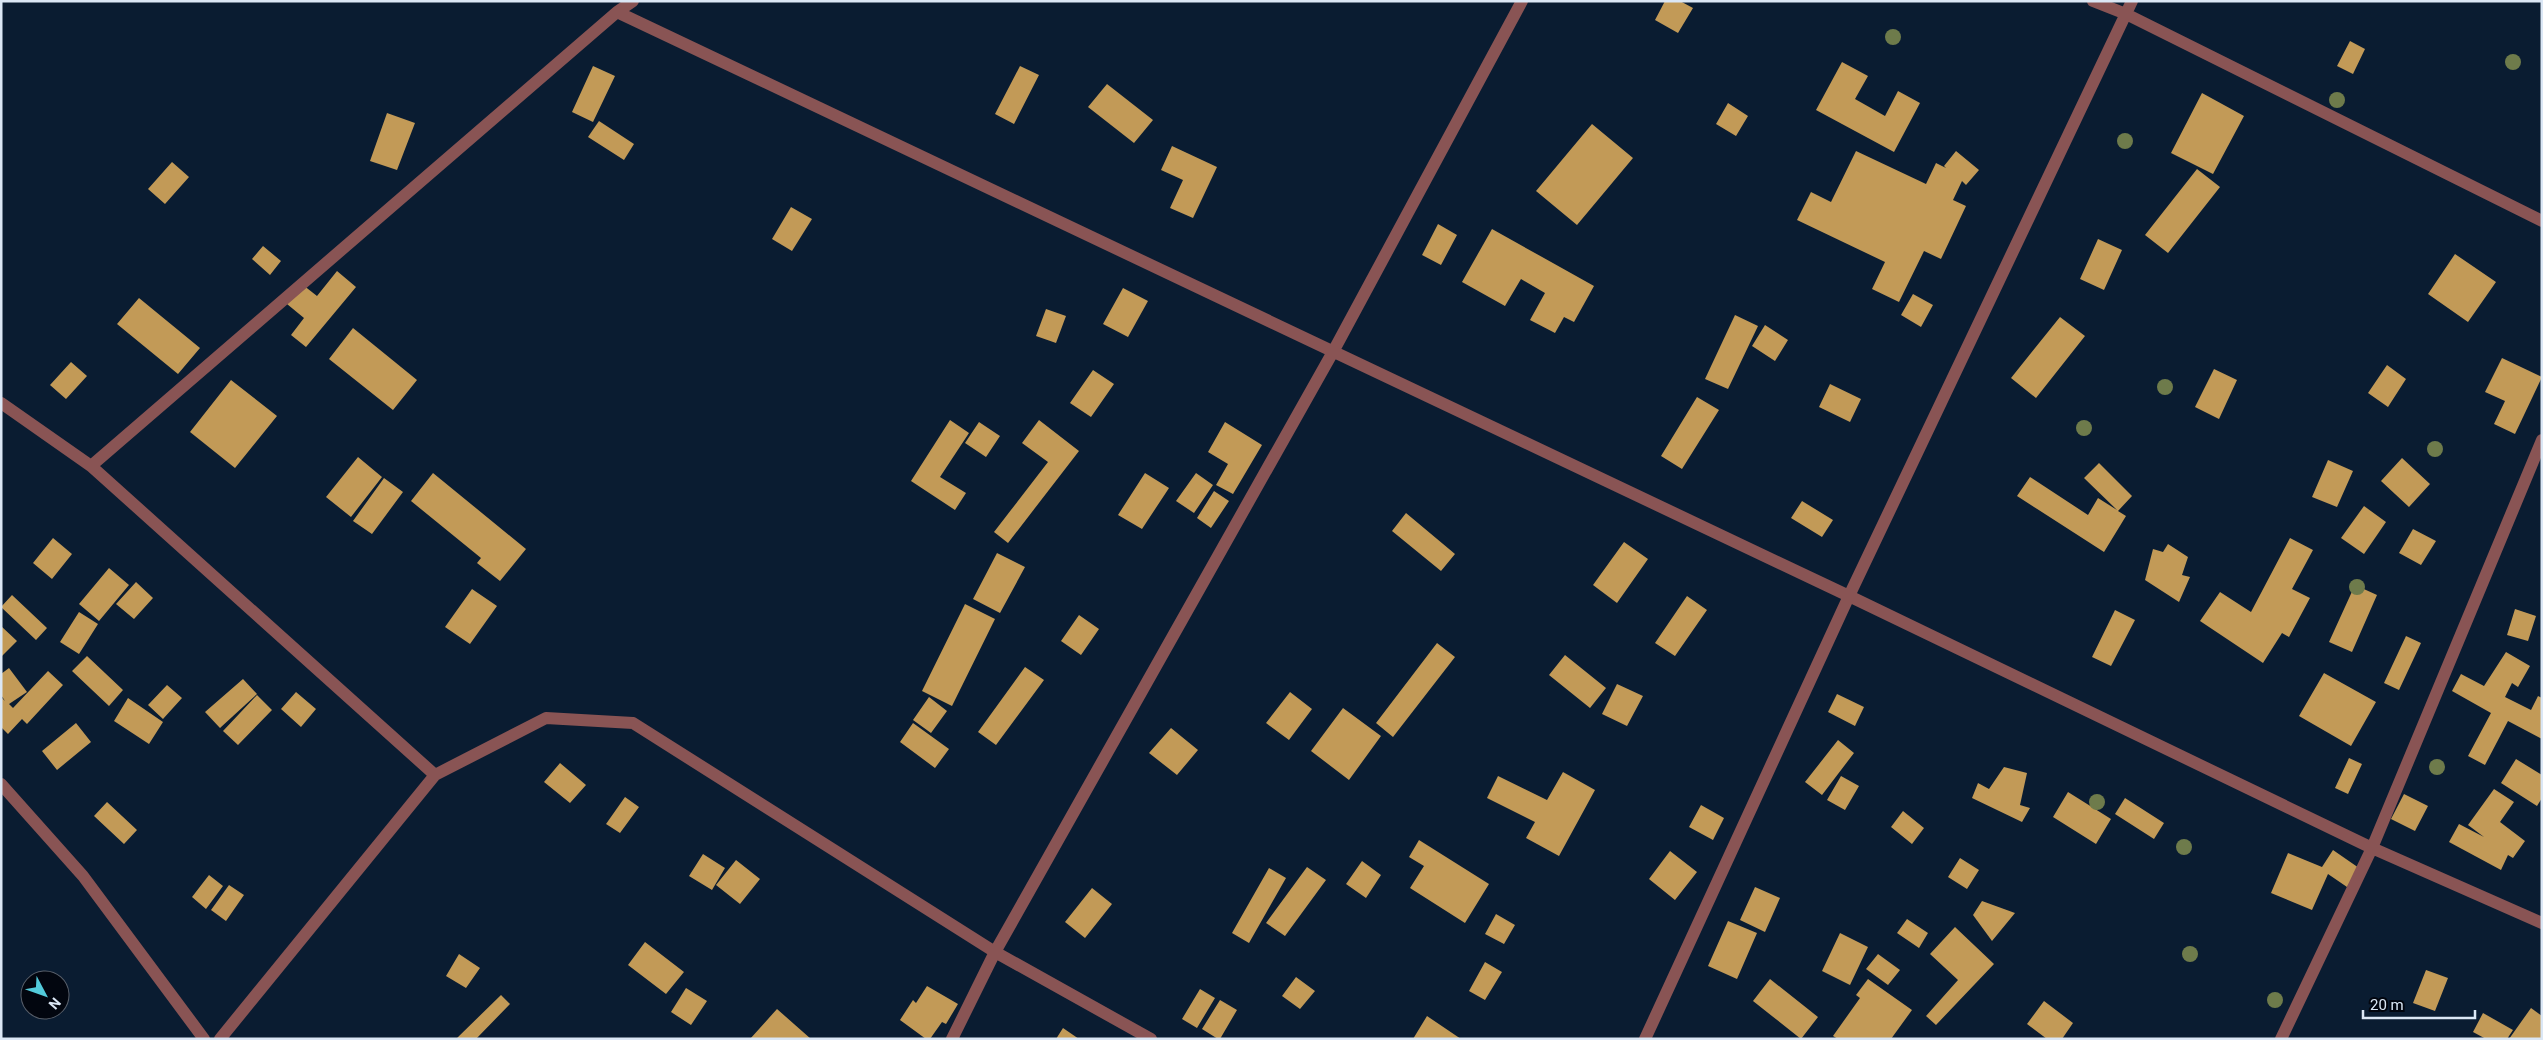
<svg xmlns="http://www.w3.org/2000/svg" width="2543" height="1040" font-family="Roboto,sans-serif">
<rect width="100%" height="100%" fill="#0a1c31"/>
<!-- building -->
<path fill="#c29a57" d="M 1665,1 L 1680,1 L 1693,8 L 1678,33 L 1655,20 Z
M 2350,41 L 2365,49 L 2353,74 L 2337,66 Z
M 1842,62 L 1868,76 L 1855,99 L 1885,116 L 1898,91 L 1920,103 L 1894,152 L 1816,110 Z
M 593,66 L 615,76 L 593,122 L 572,112 Z
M 1020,66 L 1039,75 L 1014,124 L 995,114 Z
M 1107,84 L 1153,120 L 1134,143 L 1088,107 Z
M 2202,93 L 2244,116 L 2213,174 L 2171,153 Z
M 1728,103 L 1748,116 L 1736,136 L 1716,124 Z
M 387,113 L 415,123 L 397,170 L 370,161 Z
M 599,121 L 634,144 L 624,160 L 588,137 Z
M 1592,124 L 1633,158 L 1577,225 L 1536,191 Z
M 1172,146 L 1217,167 L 1193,218 L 1170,208 L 1183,180 L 1161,170 Z
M 1856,151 L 1926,184 L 1936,163 L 1946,168 L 1944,166 L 1956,151 L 1979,170 L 1966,185 L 1962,181 L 1953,200 L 1966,206 L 1941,259 L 1924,251 L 1899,302 L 1872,289 L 1885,262 L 1797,220 L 1811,192 L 1831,202 Z
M 172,162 L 189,177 L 165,204 L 148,189 Z
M 2197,169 L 2220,187 L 2168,253 L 2145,235 Z
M 791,207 L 812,219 L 792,251 L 772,239 Z
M 1438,224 L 1457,235 L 1441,265 L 1422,255 Z
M 1492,229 L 1594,286 L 1574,322 L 1564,317 L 1555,333 L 1530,320 L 1545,293 L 1521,279 L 1505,306 L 1462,282 Z
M 2098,239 L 2122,250 L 2104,290 L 2080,279 Z
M 263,246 L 281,261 L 270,275 L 252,259 Z
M 2455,254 L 2496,282 L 2468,322 L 2428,294 Z
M 337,271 L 356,287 L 306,347 L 291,335 L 304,318 L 287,304 L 303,285 L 317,296 Z
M 1123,288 L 1148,301 L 1128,337 L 1103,324 Z
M 1913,294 L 1933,305 L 1921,327 L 1901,315 Z
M 139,298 L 200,348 L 178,374 L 117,324 Z
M 1046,309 L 1066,316 L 1056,343 L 1036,336 Z
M 1735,315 L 1758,326 L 1728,389 L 1705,379 Z
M 2060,317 L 2085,336 L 2036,398 L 2011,378 Z
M 1765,325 L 1788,340 L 1775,361 L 1752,346 Z
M 353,328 L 417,380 L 393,410 L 329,359 Z
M 2502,358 L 2542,377 L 2515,434 L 2494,424 L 2505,401 L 2485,392 Z
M 71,362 L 87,376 L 66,399 L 50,385 Z
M 2387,365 L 2406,379 L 2388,407 L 2368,393 Z
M 2214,369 L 2237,380 L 2219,419 L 2195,407 Z
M 1093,370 L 1114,384 L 1091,417 L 1070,403 Z
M 231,380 L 277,416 L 235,468 L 190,432 Z
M 1830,384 L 1861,399 L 1850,422 L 1819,407 Z
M 1697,397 L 1719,410 L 1682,469 L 1661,456 Z
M 950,420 L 969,433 L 940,477 L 966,493 L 955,510 L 911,481 Z
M 1039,420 L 1079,451 L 1008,543 L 994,532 L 1048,462 L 1022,443 Z
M 979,422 L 1000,436 L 986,457 L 965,443 Z
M 1225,422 L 1262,445 L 1233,494 L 1216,485 L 1228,464 L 1208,452 Z
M 358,457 L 382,477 L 351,517 L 326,497 Z
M 2402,458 L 2430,484 L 2409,507 L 2381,481 Z
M 2328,460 L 2353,471 L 2337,507 L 2312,497 Z
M 2099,463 L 2132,496 L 2118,511 L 2126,516 L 2104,552 L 2017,496 L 2030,477 L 2088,515 L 2098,498 L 2117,510 L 2084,478 Z
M 433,473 L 526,549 L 500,581 L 477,563 L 481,558 L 411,501 Z
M 1145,473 L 1169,488 L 1142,529 L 1118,515 Z
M 1196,473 L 1213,485 L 1194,513 L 1176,501 Z
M 384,478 L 403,492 L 372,534 L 353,521 Z
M 1214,491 L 1229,501 L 1211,528 L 1197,518 Z
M 1802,501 L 1833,520 L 1822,537 L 1791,518 Z
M 2364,506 L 2386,522 L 2364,554 L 2341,538 Z
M 1406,513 L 1455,554 L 1441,571 L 1392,531 Z
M 2413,529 L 2436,541 L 2421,565 L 2399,553 Z
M 53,538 L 72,554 L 52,579 L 33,563 Z
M 2290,538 L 2313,550 L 2292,589 L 2310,598 L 2289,637 L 2282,633 L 2263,663 L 2200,621 L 2220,592 L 2251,612 Z
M 1624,542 L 1648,559 L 1617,603 L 1593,585 Z
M 2168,544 L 2188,557 L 2182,575 L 2190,577 L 2179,602 L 2145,580 L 2153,549 L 2163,552 Z
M 997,553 L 1025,567 L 1000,613 L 973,599 Z
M 109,568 L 129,585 L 99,621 L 79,604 Z
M 136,582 L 153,598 L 134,619 L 116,604 Z
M 2355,585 L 2377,595 L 2352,652 L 2329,642 Z
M 472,589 L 497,606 L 470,644 L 445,627 Z
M 12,595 L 47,628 L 36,640 L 1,607 Z
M 1687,596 L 1707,610 L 1675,656 L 1655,643 Z
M 965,604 L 995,619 L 952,706 L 922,691 Z
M 2515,609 L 2536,616 L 2528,641 L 2507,635 Z
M 2115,610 L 2135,620 L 2111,666 L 2092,657 Z
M 79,612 L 98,624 L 79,654 L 60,642 Z
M 1079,615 L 1099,629 L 1081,655 L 1061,641 Z
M 1,626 L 17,641 L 1,657 Z
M 2406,636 L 2421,643 L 2399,690 L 2384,683 Z
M 1437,643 L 1455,657 L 1393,737 L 1376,723 Z
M 2506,652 L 2530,666 L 2518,687 L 2512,683 L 2505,697 L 2531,710 L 2538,696 L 2542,698 L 2542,739 L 2508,721 L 2485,765 L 2468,756 L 2491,713 L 2452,691 L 2461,674 L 2484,686 Z
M 1565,655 L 1606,688 L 1590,708 L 1549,675 Z
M 87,656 L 123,690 L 109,706 L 72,671 Z
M 1025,667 L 1044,680 L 996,745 L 978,732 Z
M 9,668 L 27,692 L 9,704 L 13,708 L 48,671 L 63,685 L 27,724 L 22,719 L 8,734 L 1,727 L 1,697 L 5,701 L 1,695 L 1,674 Z
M 2324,673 L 2376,702 L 2351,746 L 2299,716 Z
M 243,679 L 257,694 L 220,728 L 205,712 Z
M 1617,684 L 1643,696 L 1627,726 L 1602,714 Z
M 167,685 L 182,698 L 163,719 L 148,705 Z
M 296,692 L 316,709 L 301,727 L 281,709 Z
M 1290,692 L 1312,709 L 1289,740 L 1266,723 Z
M 1837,694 L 1864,707 L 1855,726 L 1828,712 Z
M 257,695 L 272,710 L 238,745 L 223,731 Z
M 929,697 L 947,711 L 931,733 L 913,720 Z
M 128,698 L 163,722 L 149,744 L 114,721 Z
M 1343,708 L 1381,736 L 1349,780 L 1311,751 Z
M 76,723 L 91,742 L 57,770 L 42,751 Z
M 913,723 L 949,749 L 935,768 L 900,742 Z
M 1171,728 L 1198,750 L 1177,775 L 1149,753 Z
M 1838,740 L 1854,753 L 1822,795 L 1805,782 Z
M 2349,758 L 2362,764 L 2348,794 L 2335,788 Z
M 2516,759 L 2542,775 L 2542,798 L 2537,806 L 2501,783 Z
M 560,763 L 586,785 L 570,803 L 544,782 Z
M 2004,767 L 2027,773 L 2020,805 L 2030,808 L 2022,822 L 1972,798 L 1978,783 L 1989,789 Z
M 1563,772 L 1595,790 L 1559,856 L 1526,838 L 1535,822 L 1487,798 L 1498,776 L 1547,800 Z
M 1841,776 L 1859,786 L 1845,810 L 1827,800 Z
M 2494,789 L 2514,802 L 2500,822 L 2525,841 L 2513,858 L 2508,855 L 2501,870 L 2449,842 L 2459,824 L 2484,837 L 2468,825 Z
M 2068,792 L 2111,819 L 2096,844 L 2053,817 Z
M 2404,794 L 2428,806 L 2415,831 L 2391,819 Z
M 625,797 L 639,807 L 620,833 L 606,824 Z
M 2125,798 L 2164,823 L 2154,839 L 2115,814 Z
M 107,802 L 137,830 L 124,844 L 94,816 Z
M 1701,805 L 1724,818 L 1713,840 L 1689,827 Z
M 1903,811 L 1924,828 L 1912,844 L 1891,827 Z
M 1419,840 L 1489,884 L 1465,923 L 1410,888 L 1424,866 L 1409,857 Z
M 2333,850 L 2359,868 L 2347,887 L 2328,874 L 2312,910 L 2271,893 L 2288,853 L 2322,867 Z
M 1670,851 L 1697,872 L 1675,900 L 1649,879 Z
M 703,854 L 725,868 L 712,890 L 689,876 Z
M 1960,858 L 1979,870 L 1967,889 L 1948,877 Z
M 736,860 L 760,879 L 740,904 L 716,885 Z
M 1362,861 L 1381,875 L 1366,898 L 1346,884 Z
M 1307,867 L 1326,880 L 1285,936 L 1266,923 Z
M 1269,868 L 1286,878 L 1249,943 L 1232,933 Z
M 209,875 L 223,886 L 206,909 L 192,897 Z
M 229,885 L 244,895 L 226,921 L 211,910 Z
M 1755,887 L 1780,898 L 1765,932 L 1740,920 Z
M 1092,888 L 1112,904 L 1085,938 L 1065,922 Z
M 1982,901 L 2015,913 L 1992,941 L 1973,915 Z
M 1496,914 L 1515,925 L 1504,944 L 1485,934 Z
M 1907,919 L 1928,933 L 1919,948 L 1897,933 Z
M 1728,921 L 1757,933 L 1737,979 L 1708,966 Z
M 1955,927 L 1994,964 L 1936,1025 L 1926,1016 L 1958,980 L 1930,954 Z
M 1840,933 L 1868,947 L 1850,985 L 1822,971 Z
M 645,942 L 684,972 L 666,994 L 628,965 Z
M 459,954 L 480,968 L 466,988 L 446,976 Z
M 1878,954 L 1900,970 L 1888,985 L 1866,969 Z
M 1485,962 L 1502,972 L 1485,1000 L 1469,991 Z
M 2426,970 L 2448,978 L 2435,1011 L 2413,1003 Z
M 1296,977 L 1315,991 L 1300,1009 L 1282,996 Z
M 1770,979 L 1818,1017 L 1801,1039 L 1753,1001 Z
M 1868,979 L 1912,1010 L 1891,1039 L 1838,1039 L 1833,1036 L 1860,998 L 1856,995 Z
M 927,986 L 958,1004 L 946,1024 L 942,1022 L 930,1039 L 926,1039 L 900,1020 L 913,1000 L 916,1003 Z
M 686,988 L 707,1001 L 691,1025 L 671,1012 Z
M 1200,989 L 1215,998 L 1197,1028 L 1182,1019 Z
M 501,995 L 510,1004 L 476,1039 L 456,1039 Z
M 1220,1000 L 1237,1010 L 1220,1039 L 1218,1039 L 1202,1029 Z
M 2044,1001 L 2073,1023 L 2062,1039 L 2047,1039 L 2027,1024 Z
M 2531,1008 L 2542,1016 L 2542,1039 L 2509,1039 Z
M 777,1009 L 811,1039 L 750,1039 Z
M 2483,1013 L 2513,1030 L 2507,1039 L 2486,1039 L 2473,1032 Z
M 1427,1016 L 1461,1039 L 1413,1039 Z
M 1063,1028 L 1079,1039 L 1056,1039 Z"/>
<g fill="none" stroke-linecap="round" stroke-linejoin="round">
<!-- minor -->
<path stroke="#895454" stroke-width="12" d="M 2093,1 L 2126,14 L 2542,221
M 617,12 L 1849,596 L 2372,848 L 2542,923
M 1,403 L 91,466 L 435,775
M 91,466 L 617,12 L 633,1
M 1,784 L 83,876 L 204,1039
M 220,1039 L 435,775 L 546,718 L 633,723 L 995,952 L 1151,1039
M 952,1039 L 995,952 L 1334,350 L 1522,1
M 1645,1039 L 1849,596 L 2132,1
M 2281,1039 L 2372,848 L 2542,440"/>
</g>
<!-- trees -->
<g fill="#6e7b4b">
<circle cx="1893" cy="37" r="8"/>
<circle cx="2513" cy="62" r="8"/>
<circle cx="2337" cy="100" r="8"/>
<circle cx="2125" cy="141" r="8"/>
<circle cx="2165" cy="387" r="8"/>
<circle cx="2084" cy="428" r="8"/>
<circle cx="2435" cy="449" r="8"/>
<circle cx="2357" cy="587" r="8"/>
<circle cx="2437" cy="767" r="8"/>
<circle cx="2097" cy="802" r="8"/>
<circle cx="2184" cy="847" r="8"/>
<circle cx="2190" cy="954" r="8"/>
<circle cx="2275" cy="1000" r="8"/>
</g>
<!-- border -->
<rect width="2543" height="1040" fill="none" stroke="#dbe7f5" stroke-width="5"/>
<!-- north arrow -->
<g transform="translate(45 995) rotate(131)"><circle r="24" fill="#02060f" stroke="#59606b"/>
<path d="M0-4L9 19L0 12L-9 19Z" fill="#53cbdb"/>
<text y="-8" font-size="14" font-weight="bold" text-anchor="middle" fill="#dbe7f5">N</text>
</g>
<!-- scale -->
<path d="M2363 1010v8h112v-8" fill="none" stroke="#dbe7f5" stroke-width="2.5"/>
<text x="2370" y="1010" font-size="15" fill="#dbe7f5" stroke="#02060f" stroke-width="4" paint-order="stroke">20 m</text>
</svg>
